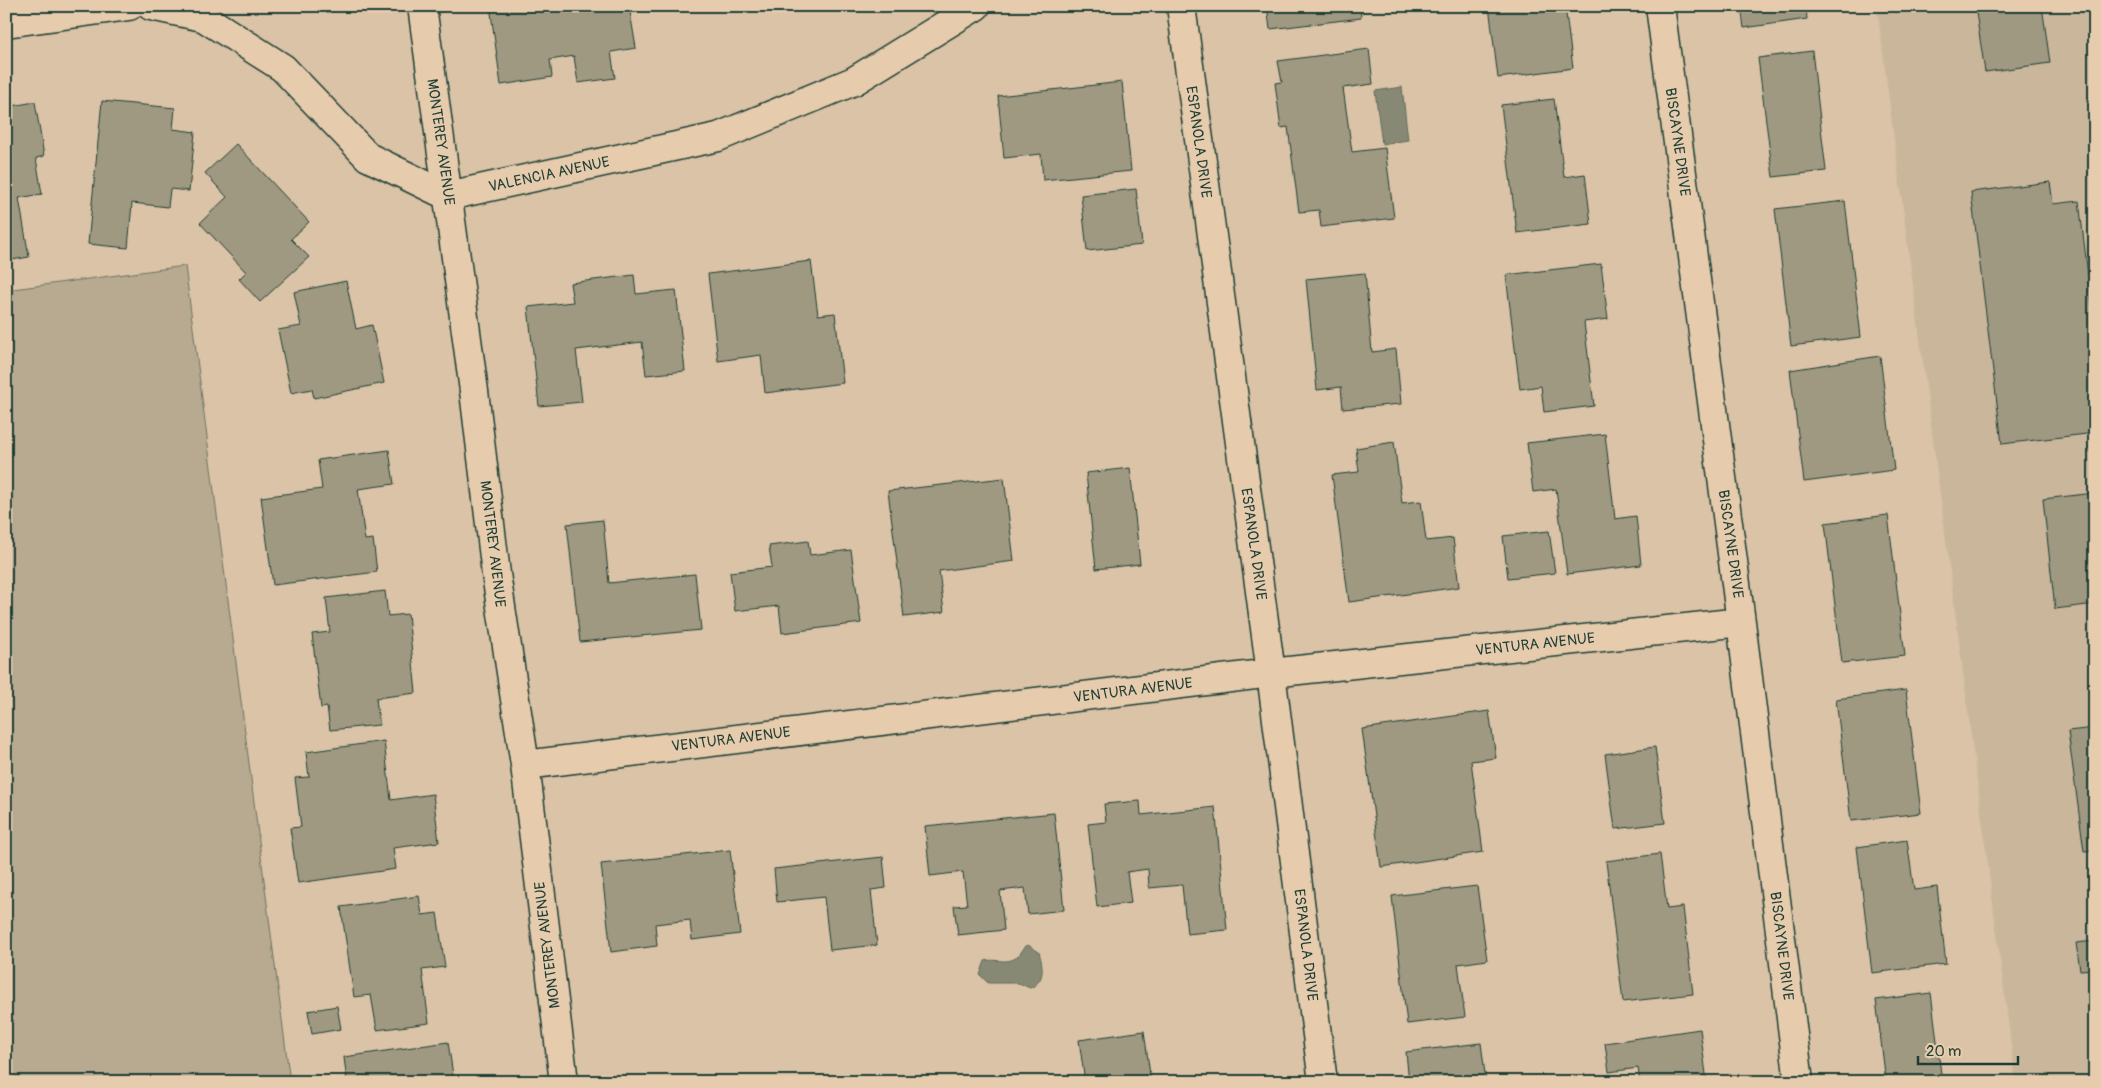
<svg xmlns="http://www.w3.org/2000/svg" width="2101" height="1088" font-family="Pangolin,sans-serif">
<rect width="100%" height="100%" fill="#dac3a6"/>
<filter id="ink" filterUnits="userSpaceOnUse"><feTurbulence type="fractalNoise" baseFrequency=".02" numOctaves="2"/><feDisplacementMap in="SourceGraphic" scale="10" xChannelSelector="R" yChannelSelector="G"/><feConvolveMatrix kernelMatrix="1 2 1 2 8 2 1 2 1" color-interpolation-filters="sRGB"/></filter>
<g filter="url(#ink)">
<!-- built -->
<path fill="#c9b69b" d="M 1877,6 L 2087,6 L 2095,63 L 2095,1082 L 2016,1082 Z"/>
<!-- green -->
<path fill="#b7aa91" stroke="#6b7462" d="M 185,266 L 290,1082 L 6,1082 L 6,290 Z"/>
<!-- water -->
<path fill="#888974" stroke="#5e6b5a" d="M 1402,87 L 1408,140 L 1382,144 L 1375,91 Z
M 1028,945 L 1039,952 C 1043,966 1046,981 1030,988 L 1018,983 L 988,983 L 980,975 L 985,961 C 996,958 1007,965 1017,957 C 1022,953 1022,948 1028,945 Z"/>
<!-- building -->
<path fill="#a09982" stroke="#1f3d34" d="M 490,6 L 531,6 L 532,10 L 556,6 L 629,6 L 636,48 L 611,52 L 615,78 L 578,83 L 574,56 L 550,60 L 552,77 L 501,85 Z
M 1267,6 L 1360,6 L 1361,18 L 1270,29 Z
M 1489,6 L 1565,6 L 1573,68 L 1498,78 Z
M 1741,6 L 1806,6 L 1807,19 L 1744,28 Z
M 1975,6 L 2042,6 L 2050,63 L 1985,72 Z
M 1369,49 L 1373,84 L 1343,88 L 1352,152 L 1385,148 L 1394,218 L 1321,227 L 1319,210 L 1299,212 L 1288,127 L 1281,128 L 1275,83 L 1282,82 L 1278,61 Z
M 1812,51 L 1826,171 L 1773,177 L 1758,58 Z
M 1122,82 L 1131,171 L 1043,180 L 1041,154 L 1004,158 L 998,96 Z
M 1554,99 L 1564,177 L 1585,174 L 1591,224 L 1517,233 L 1501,105 Z
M 102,101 L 175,108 L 173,129 L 195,132 L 189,191 L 170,189 L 168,207 L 132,203 L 128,248 L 88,244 Z
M 35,102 L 44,156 L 36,158 L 42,194 L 19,198 L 29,257 L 6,261 L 6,107 Z
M 236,144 L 309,222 L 291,239 L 309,257 L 260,302 L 239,279 L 246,272 L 200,223 L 227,197 L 205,173 Z
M 2050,182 L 2053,204 L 2079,201 L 2095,333 L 2095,433 L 2002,444 L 1971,192 Z
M 1136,189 L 1142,245 L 1087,251 L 1081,195 Z
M 1845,201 L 1861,337 L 1791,346 L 1775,209 Z
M 811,261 L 818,315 L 835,313 L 843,383 L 765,393 L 761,355 L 718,361 L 708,274 Z
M 1601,264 L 1608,319 L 1584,322 L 1594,406 L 1544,412 L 1541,386 L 1520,389 L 1506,275 Z
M 1365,273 L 1372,352 L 1396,349 L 1401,404 L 1343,409 L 1341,387 L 1317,390 L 1306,279 Z
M 634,275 L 636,294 L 676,290 L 685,371 L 646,375 L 642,342 L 576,350 L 582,402 L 539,406 L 528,307 L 573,302 L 570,283 Z
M 346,281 L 356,329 L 372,325 L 384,383 L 314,398 L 312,389 L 291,393 L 278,330 L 301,326 L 294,292 Z
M 1880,356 L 1894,470 L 1804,482 L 1790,370 Z
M 1605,434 L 1615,519 L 1636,516 L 1641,565 L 1567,574 L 1556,489 L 1533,492 L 1527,443 Z
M 1394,442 L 1402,503 L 1421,501 L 1426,541 L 1453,538 L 1459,587 L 1349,602 L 1332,475 L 1359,472 L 1356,448 Z
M 389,450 L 394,484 L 358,489 L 365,540 L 373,539 L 377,572 L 273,585 L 261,497 L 322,489 L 318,460 Z
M 1130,468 L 1140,564 L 1096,569 L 1086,473 Z
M 1004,478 L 1014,561 L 939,571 L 944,612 L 904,617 L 888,491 Z
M 2095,493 L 2095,604 L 2055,609 L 2043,499 Z
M 1888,515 L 1905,656 L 1842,663 L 1825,523 Z
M 603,520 L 609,583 L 695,574 L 701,630 L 580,642 L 567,524 Z
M 1549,531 L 1555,573 L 1508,578 L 1503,536 Z
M 808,541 L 810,555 L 851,550 L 861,623 L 782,633 L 779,606 L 735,611 L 730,572 L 772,567 L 769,546 Z
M 385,591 L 388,616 L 408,614 L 416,693 L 376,698 L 379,725 L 330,730 L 327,707 L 321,708 L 312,634 L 330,632 L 326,598 Z
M 1906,690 L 1921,813 L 1851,821 L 1836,699 Z
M 1489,711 L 1496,758 L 1471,761 L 1483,852 L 1381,867 L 1362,729 Z
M 2095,728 L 2095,850 L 2084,851 L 2068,731 Z
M 384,741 L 391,800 L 433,794 L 439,842 L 393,848 L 396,869 L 298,883 L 290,828 L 301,827 L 295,778 L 309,777 L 306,752 Z
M 1655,747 L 1665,823 L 1615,829 L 1605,754 Z
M 1140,801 L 1141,815 L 1215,807 L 1227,930 L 1187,934 L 1182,885 L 1149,888 L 1148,869 L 1127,872 L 1131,903 L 1097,907 L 1088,824 L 1106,822 L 1104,804 Z
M 1054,813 L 1064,910 L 1028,914 L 1025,888 L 1000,891 L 1004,930 L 958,935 L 954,906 L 967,905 L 963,872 L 930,876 L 925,826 Z
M 1907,840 L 1914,890 L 1937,887 L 1946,964 L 1872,973 L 1857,847 Z
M 730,850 L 740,934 L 692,940 L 690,920 L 655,924 L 657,946 L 611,952 L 601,864 Z
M 1660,854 L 1667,909 L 1683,907 L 1693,994 L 1623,1002 L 1606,861 Z
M 883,857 L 886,888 L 871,890 L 877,945 L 830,950 L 824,897 L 777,902 L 774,869 Z
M 1477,886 L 1487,960 L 1458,964 L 1465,1017 L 1407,1024 L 1392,896 Z
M 419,896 L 422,915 L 437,913 L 445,967 L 422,970 L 429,1023 L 377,1030 L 371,995 L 354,997 L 341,907 Z
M 2095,941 L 2095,969 L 2080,970 L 2076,943 Z
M 1931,993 L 1942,1082 L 1886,1082 L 1876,1000 Z
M 337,1006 L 341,1029 L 312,1034 L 308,1011 Z
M 1700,1029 L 1707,1082 L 1640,1082 L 1638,1068 L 1609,1072 L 1605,1043 Z
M 1144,1031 L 1151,1082 L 1085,1082 L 1079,1040 Z
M 448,1042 L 454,1082 L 347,1082 L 344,1057 Z
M 1481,1043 L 1486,1082 L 1409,1082 L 1406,1052 Z
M 2091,1064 L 2095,1064 L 2095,1082 L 2093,1082 Z"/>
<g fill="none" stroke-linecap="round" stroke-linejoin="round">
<defs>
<path id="minor" d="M 151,6 L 203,17 L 283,68 L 368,157 L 448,196 L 718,137 L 854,81 L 976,6
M 422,6 L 474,391 L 496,574 L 525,765 L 564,1082
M 1181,6 L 1271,673 L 1323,1082
M 1660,6 L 1741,622 L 1799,1082
M 6,23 L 129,6
M 525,765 L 1271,673 L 1741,622"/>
</defs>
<!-- minor casing -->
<use href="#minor" stroke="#1f3d34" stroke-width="31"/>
<!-- minor -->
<use href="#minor" stroke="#e6ccad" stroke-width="28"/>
</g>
</g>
<g text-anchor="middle" stroke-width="4" stroke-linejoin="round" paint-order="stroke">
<!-- street labels -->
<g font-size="15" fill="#1f3d34" stroke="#e6ccad">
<text transform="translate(441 142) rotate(82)" y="5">MONTEREY AVENUE</text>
<text transform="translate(1199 142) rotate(82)" y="5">ESPANOLA DRIVE</text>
<text transform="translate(1678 142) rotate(82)" y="5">BISCAYNE DRIVE</text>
<text transform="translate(549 174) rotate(-12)" y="5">VALENCIA AVENUE</text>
<text transform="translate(493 544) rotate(83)" y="5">MONTEREY AVENUE</text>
<text transform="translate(1254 544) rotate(82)" y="5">ESPANOLA DRIVE</text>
<text transform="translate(1731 544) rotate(82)" y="5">BISCAYNE DRIVE</text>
<text transform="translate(1535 644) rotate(-6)" y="5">VENTURA AVENUE</text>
<text transform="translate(1133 690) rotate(-7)" y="5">VENTURA AVENUE</text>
<text transform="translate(731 739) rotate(-7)" y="5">VENTURA AVENUE</text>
<text transform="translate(547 945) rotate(-97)" y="5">MONTEREY AVENUE</text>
<text transform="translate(1306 945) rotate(83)" y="5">ESPANOLA DRIVE</text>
<text transform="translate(1782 946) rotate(83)" y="5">BISCAYNE DRIVE</text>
</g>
</g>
<!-- margin -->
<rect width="2101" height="1088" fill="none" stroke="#e6ccad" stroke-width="25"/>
<rect x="12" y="12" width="2076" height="1063" fill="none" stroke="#1f3d34" stroke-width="2" filter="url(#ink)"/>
<!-- scale -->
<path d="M1918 1056v8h100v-8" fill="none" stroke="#1f3d34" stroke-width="2.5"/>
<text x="1926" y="1056" font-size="15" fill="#1f3d34" stroke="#e6ccad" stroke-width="4" paint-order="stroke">20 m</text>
</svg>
